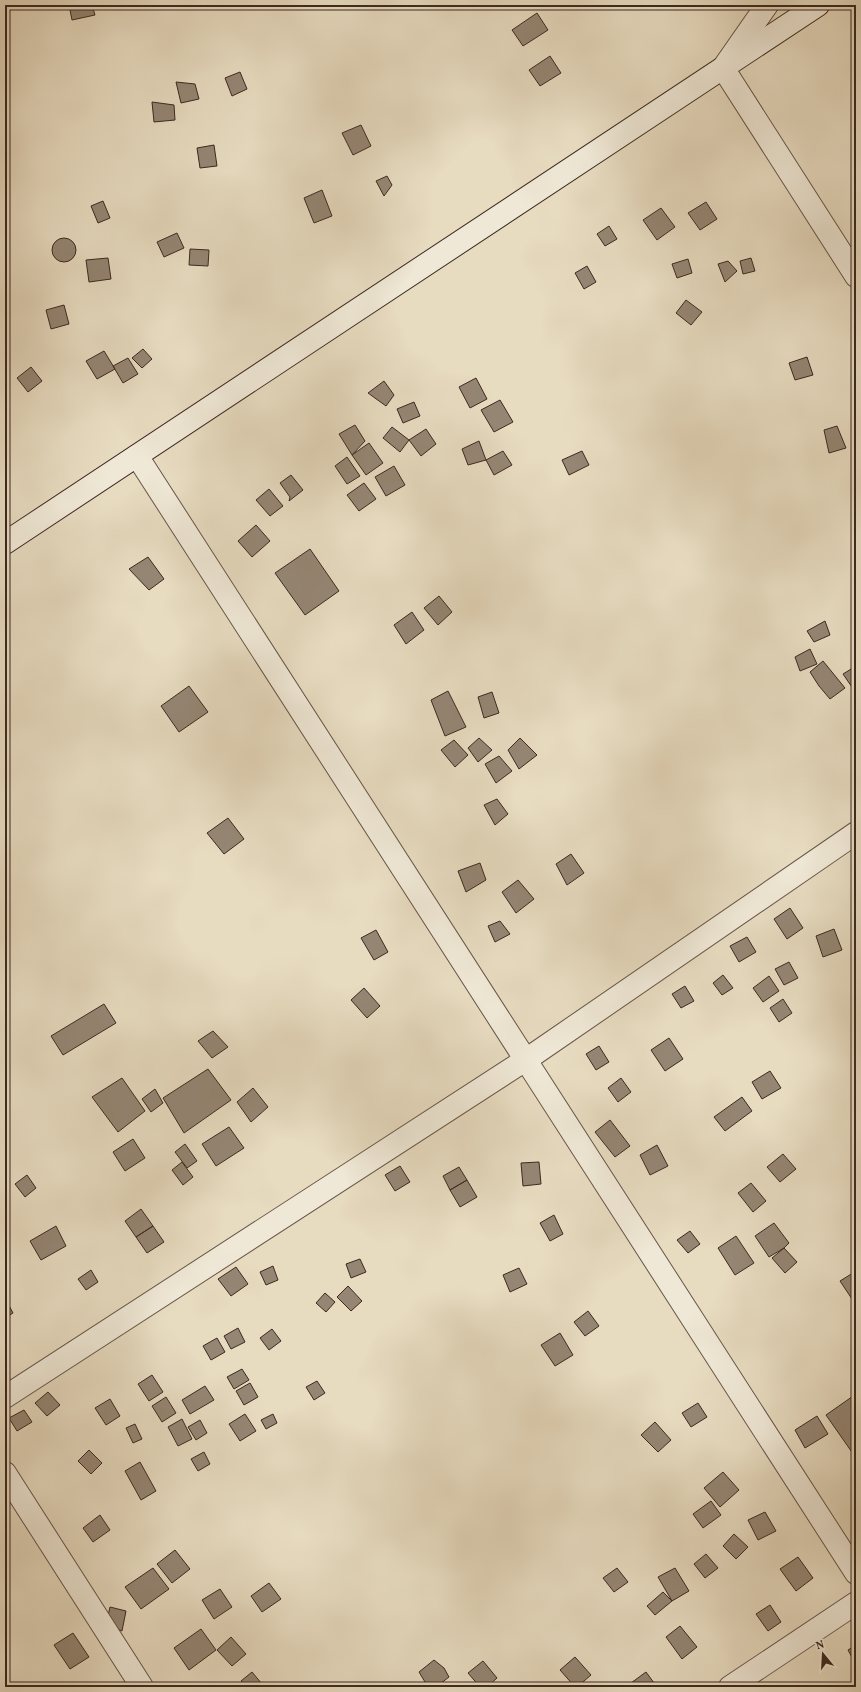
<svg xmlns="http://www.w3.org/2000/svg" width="861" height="1692" font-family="Vollkorn,serif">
<rect width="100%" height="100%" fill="#e7dbc0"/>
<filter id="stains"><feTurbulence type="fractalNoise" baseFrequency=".005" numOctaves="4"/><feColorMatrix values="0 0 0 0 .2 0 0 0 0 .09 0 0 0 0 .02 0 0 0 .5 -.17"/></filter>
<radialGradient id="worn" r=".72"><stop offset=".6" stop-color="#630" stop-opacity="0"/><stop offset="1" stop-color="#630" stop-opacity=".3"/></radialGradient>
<!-- building -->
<path fill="#958674" stroke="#3d2921" d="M 69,5 L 92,5 L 95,15 L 72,20 Z
M 537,13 L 548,30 L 523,46 L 512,30 Z
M 550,56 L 561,73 L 540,86 L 529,70 Z
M 240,72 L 247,89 L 232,96 L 225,78 Z
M 176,82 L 195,84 L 199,99 L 181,103 Z
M 152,102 L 174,105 L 175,120 L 154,122 Z
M 361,125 L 371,146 L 353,155 L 342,133 Z
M 214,145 L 217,166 L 200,168 L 197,148 Z
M 387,176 L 392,185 L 384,196 L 376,181 Z
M 322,190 L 332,216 L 314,223 L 304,198 Z
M 103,201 L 110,218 L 98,223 L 91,206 Z
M 706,202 L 717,219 L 700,230 L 688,213 Z
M 661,208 L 675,227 L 657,240 L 643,220 Z
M 609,226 L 617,239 L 605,246 L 597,234 Z
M 177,233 L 184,248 L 164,257 L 157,242 Z
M52 250a12 12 0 1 1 24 0a12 12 0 1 1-24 0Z
M 190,249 L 209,250 L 208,266 L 189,265 Z
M 108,258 L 111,279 L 89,282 L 86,260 Z
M 751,258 L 755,271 L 743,274 L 740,261 Z
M 688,259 L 692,273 L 677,278 L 672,264 Z
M 728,261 L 737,271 L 725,282 L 718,264 Z
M 587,266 L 596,282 L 584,289 L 575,273 Z
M 686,300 L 702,312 L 691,325 L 676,313 Z
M 64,305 L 69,324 L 51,329 L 46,310 Z
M 143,349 L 152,359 L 142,368 L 132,358 Z
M 104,351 L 115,369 L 97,379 L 86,361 Z
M 807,357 L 813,375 L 795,380 L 789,363 Z
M 128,358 L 138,374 L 123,383 L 113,366 Z
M 31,367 L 42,381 L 28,392 L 17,378 Z
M 476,378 L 487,399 L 470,408 L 459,387 Z
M 384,381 L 394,395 L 386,406 L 368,393 Z
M 500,400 L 513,422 L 494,432 L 481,410 Z
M 414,402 L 420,416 L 403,423 L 397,409 Z
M 355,425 L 365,441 L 352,455 L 339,434 Z
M 837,426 L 846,448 L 829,453 L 824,430 Z
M 392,427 L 409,440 L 400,452 L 383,438 Z
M 426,429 L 436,444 L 421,456 L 409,440 Z
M 479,441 L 486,460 L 468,465 L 462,449 Z
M 369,443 L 383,463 L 366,475 L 352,455 Z
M 503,451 L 512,465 L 494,475 L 486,460 Z
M 582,451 L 589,465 L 569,475 L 562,460 Z
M 347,457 L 360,476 L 347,484 L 335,466 Z
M 394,466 L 405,485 L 386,496 L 375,477 Z
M 291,475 L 303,490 L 289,501 L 290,497 L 280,483 Z
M 364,483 L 376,499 L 359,511 L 347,495 Z
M 269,489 L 283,506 L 270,516 L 256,500 Z
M 256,525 L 270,541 L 252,557 L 238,541 Z
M 310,549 L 339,591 L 305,615 L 275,573 Z
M 148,557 L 164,579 L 149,590 L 129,569 Z
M 439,596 L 452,612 L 438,625 L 424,608 Z
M 412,612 L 424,630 L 406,644 L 394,625 Z
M 825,621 L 830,635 L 814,642 L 807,631 Z
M 810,649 L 817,664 L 800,671 L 795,657 Z
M 823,661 L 845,688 L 830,699 L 819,686 L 810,672 Z
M 856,666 L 856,693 L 843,674 Z
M 189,686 L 208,712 L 179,732 L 161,706 Z
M 448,691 L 466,727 L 445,736 L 431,700 Z
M 492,692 L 499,713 L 484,718 L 478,697 Z
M 479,738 L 492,750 L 478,762 L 468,748 Z
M 520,738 L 537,755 L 519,769 L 508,750 Z
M 454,740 L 468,755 L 455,767 L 441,750 Z
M 499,756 L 512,771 L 496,783 L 485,764 Z
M 497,799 L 508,814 L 495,825 L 484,805 Z
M 228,818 L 244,839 L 224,854 L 207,833 Z
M 571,854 L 584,873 L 567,885 L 556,864 Z
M 480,863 L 486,880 L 466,892 L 458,871 Z
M 518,880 L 534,899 L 516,913 L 502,892 Z
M 790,908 L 803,928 L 787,939 L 774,919 Z
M 500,921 L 510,934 L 495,942 L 488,926 Z
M 834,929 L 842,950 L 823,957 L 816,936 Z
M 376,930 L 388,952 L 374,960 L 361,938 Z
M 747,937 L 756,952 L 739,962 L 730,946 Z
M 789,962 L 798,978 L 784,985 L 775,969 Z
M 723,975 L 733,988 L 722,995 L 713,983 Z
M 769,976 L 779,991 L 763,1002 L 753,988 Z
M 685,986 L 694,1001 L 681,1008 L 672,994 Z
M 364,988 L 380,1006 L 367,1018 L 351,1000 Z
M 783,999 L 792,1013 L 779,1022 L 770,1008 Z
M 104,1004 L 116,1023 L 63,1055 L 51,1036 Z
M 213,1031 L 228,1047 L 212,1058 L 198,1041 Z
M 669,1038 L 683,1059 L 665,1071 L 651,1050 Z
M 599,1046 L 609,1062 L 596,1070 L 586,1054 Z
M 208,1069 L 231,1100 L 184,1133 L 163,1098 Z
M 770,1071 L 781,1088 L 762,1099 L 752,1082 Z
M 122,1078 L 145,1111 L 118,1132 L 92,1097 Z
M 621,1078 L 631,1092 L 618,1102 L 608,1088 Z
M 253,1088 L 268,1107 L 251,1122 L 237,1102 Z
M 155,1089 L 163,1103 L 151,1112 L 142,1099 Z
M 742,1097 L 752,1111 L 725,1131 L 714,1117 Z
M 610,1120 L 630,1146 L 615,1157 L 595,1132 Z
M 229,1127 L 244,1148 L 216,1166 L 202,1144 Z
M 133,1139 L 145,1158 L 125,1171 L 113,1152 Z
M 185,1144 L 197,1161 L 187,1168 L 175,1152 Z
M 657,1145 L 668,1166 L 650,1175 L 640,1155 Z
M 783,1154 L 796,1169 L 780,1182 L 767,1167 Z
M 182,1162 L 193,1177 L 183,1185 L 172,1170 Z
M 539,1162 L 541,1184 L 523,1186 L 521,1163 Z
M 400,1166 L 410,1182 L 395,1191 L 385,1175 Z
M 459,1167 L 467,1180 L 450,1190 L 443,1176 Z
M 27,1175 L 36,1188 L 25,1197 L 15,1184 Z
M 467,1180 L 477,1197 L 460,1207 L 450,1190 Z
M 751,1183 L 766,1201 L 753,1212 L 738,1193 Z
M 141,1209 L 153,1226 L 136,1237 L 125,1221 Z
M 554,1215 L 563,1234 L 550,1241 L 540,1223 Z
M 774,1223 L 789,1243 L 784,1248 L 769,1257 L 755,1236 Z
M 56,1226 L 66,1246 L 41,1260 L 30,1241 Z
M 153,1226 L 164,1242 L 147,1253 L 136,1237 Z
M 690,1231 L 700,1244 L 688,1253 L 677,1240 Z
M 736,1236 L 754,1263 L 735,1275 L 718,1248 Z
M 784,1248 L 797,1262 L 785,1273 L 772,1258 Z
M 360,1259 L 366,1272 L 351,1278 L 346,1264 Z
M 5,1260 L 10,1269 L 5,1272 Z
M 273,1266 L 278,1280 L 266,1285 L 260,1272 Z
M 236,1267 L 248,1284 L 231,1296 L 218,1279 Z
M 519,1268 L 527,1284 L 510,1292 L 503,1275 Z
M 91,1270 L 98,1282 L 86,1290 L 78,1279 Z
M 853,1273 L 856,1277 L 856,1296 L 852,1299 L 840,1281 Z
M 348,1286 L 362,1301 L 351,1311 L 337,1297 Z
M 325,1293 L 335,1302 L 326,1312 L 316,1303 Z
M 5,1298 L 13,1313 L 5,1318 Z
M 588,1311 L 599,1326 L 585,1336 L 574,1322 Z
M 238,1328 L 245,1342 L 231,1349 L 224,1336 Z
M 272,1329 L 281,1341 L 269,1350 L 260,1338 Z
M 560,1333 L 573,1355 L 555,1366 L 541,1345 Z
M 217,1338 L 225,1352 L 211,1360 L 203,1346 Z
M 242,1369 L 249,1380 L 234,1389 L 227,1377 Z
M 152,1375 L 163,1392 L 149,1401 L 138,1384 Z
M 317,1381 L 325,1393 L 314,1400 L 306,1387 Z
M 250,1383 L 258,1397 L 244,1405 L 236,1391 Z
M 205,1386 L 214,1400 L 190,1414 L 182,1400 Z
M 48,1392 L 60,1405 L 47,1416 L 35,1403 Z
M 856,1394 L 856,1458 L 826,1415 Z
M 166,1397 L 176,1413 L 162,1422 L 152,1406 Z
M 110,1399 L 120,1416 L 106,1425 L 95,1408 Z
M 698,1403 L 707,1417 L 691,1427 L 682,1413 Z
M 24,1410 L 32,1422 L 17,1431 L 9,1418 Z
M 245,1414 L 256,1431 L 240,1441 L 229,1424 Z
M 273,1414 L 277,1423 L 266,1429 L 261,1420 Z
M 817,1416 L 828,1434 L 805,1448 L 795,1430 Z
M 182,1419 L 192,1439 L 178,1446 L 168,1427 Z
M 200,1420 L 207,1433 L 196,1440 L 188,1427 Z
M 655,1422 L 671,1440 L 658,1452 L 641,1435 Z
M 135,1424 L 142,1439 L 133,1443 L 126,1428 Z
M 89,1450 L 102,1463 L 91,1474 L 78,1461 Z
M 204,1452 L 210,1464 L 198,1471 L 191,1459 Z
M 140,1462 L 156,1491 L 141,1500 L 125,1471 Z
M 723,1472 L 739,1490 L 720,1507 L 704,1488 Z
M 711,1501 L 721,1515 L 703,1528 L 693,1514 Z
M 765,1512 L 776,1531 L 758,1540 L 748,1520 Z
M 100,1515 L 110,1530 L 93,1542 L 83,1528 Z
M 734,1534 L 748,1547 L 736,1559 L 723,1546 Z
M 175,1550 L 190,1569 L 172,1583 L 157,1564 Z
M 706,1554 L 718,1568 L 705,1578 L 694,1564 Z
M 798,1557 L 813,1578 L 796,1591 L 780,1569 Z
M 153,1568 L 169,1589 L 141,1609 L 125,1587 Z
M 617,1568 L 628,1582 L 614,1592 L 603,1578 Z
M 675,1568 L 689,1591 L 672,1601 L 658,1577 Z
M 269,1583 L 281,1599 L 262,1612 L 251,1596 Z
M 220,1589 L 232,1607 L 214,1619 L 202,1600 Z
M 663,1592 L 672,1601 L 655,1615 L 647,1606 Z
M 770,1605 L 781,1622 L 768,1631 L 756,1614 Z
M 110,1607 L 126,1611 L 122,1631 L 106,1624 Z
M 680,1626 L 697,1647 L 682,1659 L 666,1637 Z
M 201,1629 L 216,1650 L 189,1670 L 174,1648 Z
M 73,1633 L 89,1657 L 70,1669 L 54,1645 Z
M 231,1637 L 246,1654 L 232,1666 L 217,1650 Z
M 856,1645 L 856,1665 L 848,1650 Z
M 575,1657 L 591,1675 L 577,1687 L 575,1687 L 560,1670 Z
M 434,1660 L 444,1668 L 449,1677 L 436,1687 L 431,1687 L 425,1682 L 419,1672 Z
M 483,1661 L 497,1678 L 487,1687 L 480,1687 L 468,1673 Z
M 252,1672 L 262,1684 L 258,1687 L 247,1687 L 241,1681 Z
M 646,1672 L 657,1687 L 634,1687 L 631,1683 Z"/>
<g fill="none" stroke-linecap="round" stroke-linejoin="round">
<defs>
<path id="street" d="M 767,5 L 723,68 L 856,276
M 137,456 L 856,1573
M 5,1397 L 533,1055 L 856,833
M 5,1473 L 142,1687
M 730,1687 L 856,1603"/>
<path id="secondary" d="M 5,543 L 818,5"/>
</defs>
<!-- street casing -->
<use href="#street" stroke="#685649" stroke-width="24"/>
<!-- secondary casing -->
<use href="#secondary" stroke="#3d2921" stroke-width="24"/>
<!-- street -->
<use href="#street" stroke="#efe8d6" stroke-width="22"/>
<!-- secondary -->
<use href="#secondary" stroke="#efe8d6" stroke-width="22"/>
</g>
<!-- margin -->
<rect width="861" height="1692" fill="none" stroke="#e7dbc0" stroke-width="20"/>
<rect x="6" y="6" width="849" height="1680" fill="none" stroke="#3d2921" stroke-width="2"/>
<rect x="10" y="10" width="841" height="1672" fill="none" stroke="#3d2921"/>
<!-- north arrow -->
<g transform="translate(823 1654) rotate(342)" stroke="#efe8d6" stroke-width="3" paint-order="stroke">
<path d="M0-3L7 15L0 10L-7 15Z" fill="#3d2921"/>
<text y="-6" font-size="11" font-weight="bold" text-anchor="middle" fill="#3d2921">N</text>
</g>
<rect width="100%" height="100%" filter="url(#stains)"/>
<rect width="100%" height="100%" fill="url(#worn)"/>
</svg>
